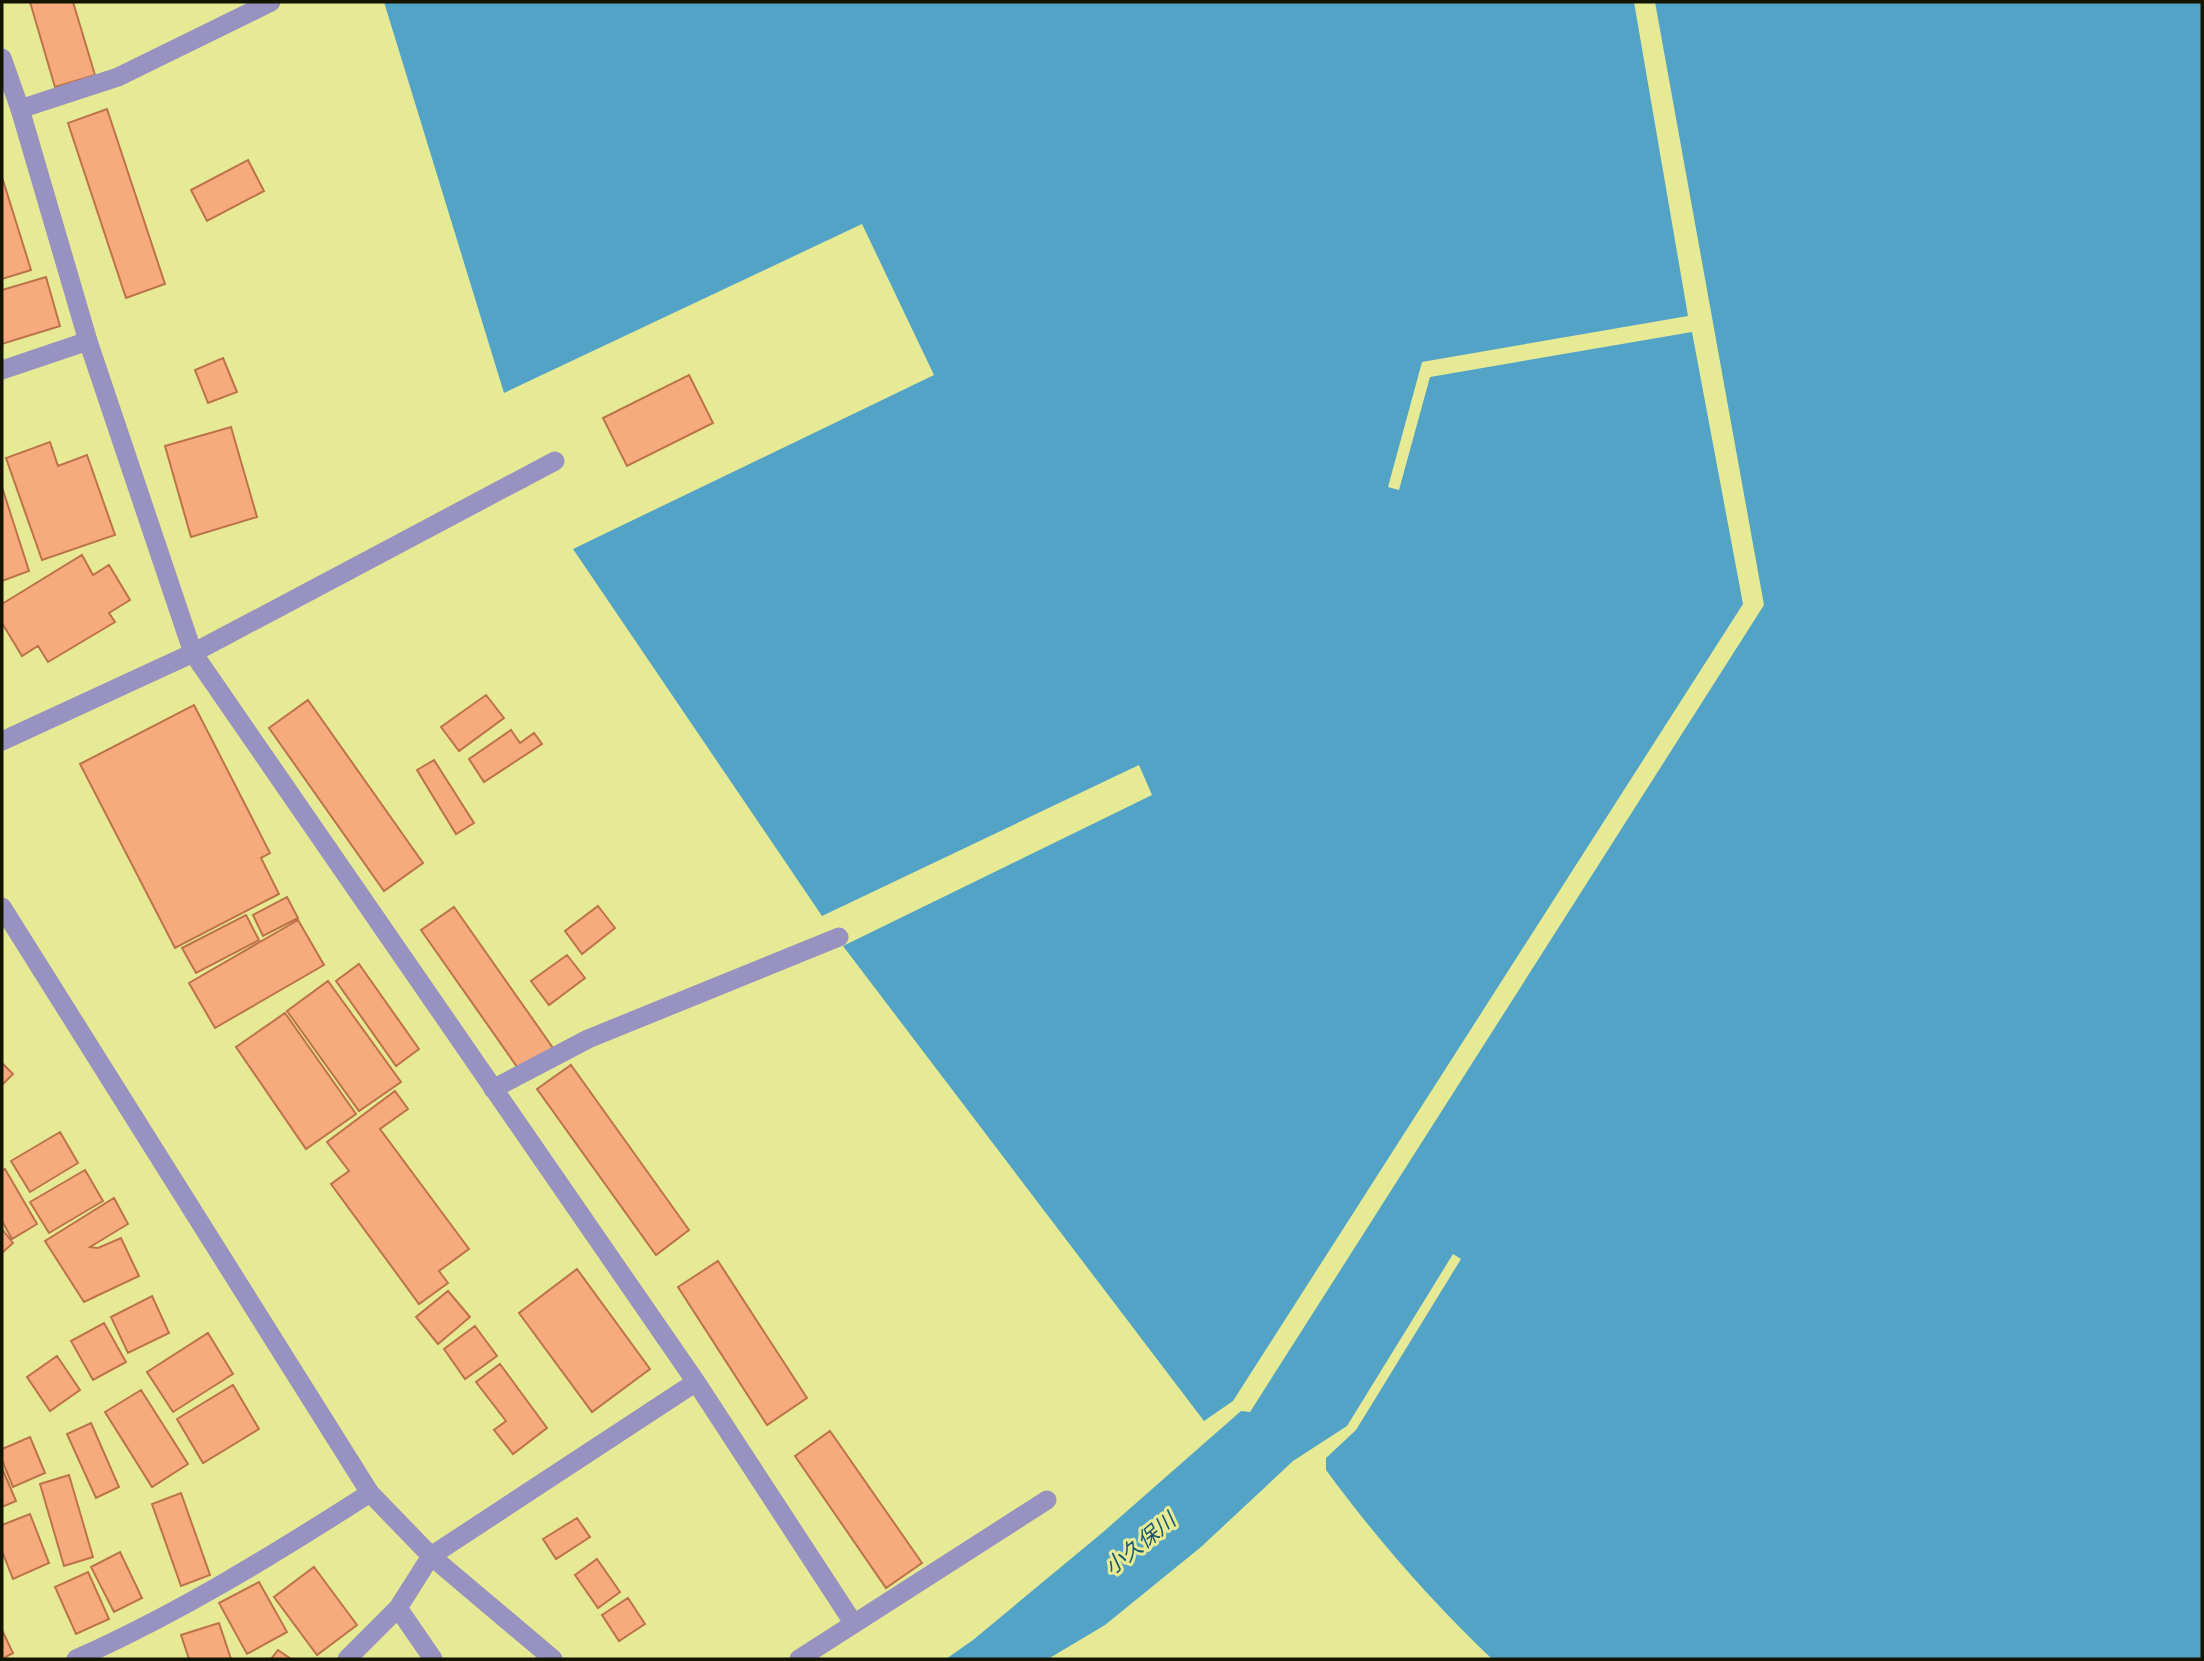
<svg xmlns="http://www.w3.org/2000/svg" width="2204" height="1661" font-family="'Libre Baskerville','Noto Sans JP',serif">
<rect width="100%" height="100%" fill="#e7ea95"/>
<!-- water -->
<path fill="#53a3c7" d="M 384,2 L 1634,2 L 1688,316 L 1422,362 L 1388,487 L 1399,490 L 1430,377 L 1692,332 L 1743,604 L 1233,1401 L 1204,1421 L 843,946 L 1152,795 L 1139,765 L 822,916 L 573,549 L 934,375 L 862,224 L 504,393 Z
M 1655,2 L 2202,2 L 2202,1659 L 1492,1659 C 1431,1601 1376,1538 1326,1470 L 1326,1458 L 1356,1430 L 1461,1259 L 1453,1254 L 1347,1426 L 1293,1461 L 1201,1547 L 1105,1625 L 1048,1659 L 946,1659 L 973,1640 L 1102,1533 L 1241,1411 L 1250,1412 L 1764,605 Z"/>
<!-- building -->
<path fill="#f8aa7f" stroke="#bc7349" stroke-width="2" d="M 30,2 L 73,2 L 95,75 L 55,87 Z
M 107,109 L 165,284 L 126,298 L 68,123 Z
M 248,160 L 264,191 L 207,221 L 191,190 Z
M 2,177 L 31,270 L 2,279 Z
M 46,277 L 60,326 L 2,344 L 2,290 Z
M 223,358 L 237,392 L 208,403 L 195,370 Z
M 689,375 L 713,423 L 627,466 L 603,418 Z
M 231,427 L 257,517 L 191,537 L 165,446 Z
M 50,442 L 58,466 L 87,455 L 115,535 L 42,560 L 6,458 Z
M 2,487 L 29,571 L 2,581 Z
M 82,555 L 93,575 L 109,565 L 130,600 L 109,613 L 115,622 L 48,662 L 38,646 L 22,656 L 2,623 L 2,604 Z
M 486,695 L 504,718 L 459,751 L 441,727 Z
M 308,700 L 423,863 L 384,891 L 269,728 Z
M 194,705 L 270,853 L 261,858 L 279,894 L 175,948 L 80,764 Z
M 511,730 L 520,743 L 534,733 L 542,744 L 484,782 L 469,759 Z
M 434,760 L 474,823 L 456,834 L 417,770 Z
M 287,897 L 298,918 L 263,936 L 253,915 Z
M 598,906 L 615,928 L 582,954 L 565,931 Z
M 454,907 L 553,1048 L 520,1071 L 421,930 Z
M 246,915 L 259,940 L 196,973 L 182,948 Z
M 298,920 L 324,965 L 215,1028 L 189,983 Z
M 567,955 L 585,978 L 549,1005 L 531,981 Z
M 359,964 L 419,1049 L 396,1066 L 336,981 Z
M 328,981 L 401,1082 L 359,1111 L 287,1011 Z
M 285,1013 L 356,1114 L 306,1149 L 236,1047 Z
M 2,1063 L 13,1074 L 2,1085 Z
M 571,1065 L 689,1230 L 656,1255 L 537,1089 Z
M 395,1091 L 408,1109 L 380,1129 L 469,1249 L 439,1271 L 448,1283 L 419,1304 L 331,1184 L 349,1171 L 327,1142 Z
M 60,1132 L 78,1163 L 30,1192 L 11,1161 Z
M 5,1169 L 37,1224 L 12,1239 L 2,1221 L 2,1171 Z
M 85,1170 L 103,1201 L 49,1233 L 30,1202 Z
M 114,1198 L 128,1224 L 90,1247 L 98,1248 L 121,1238 L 139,1276 L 84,1302 L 45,1241 Z
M 2,1229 L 13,1243 L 2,1253 Z
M 718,1261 L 807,1398 L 767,1425 L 678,1287 Z
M 577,1269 L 650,1369 L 592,1412 L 519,1313 Z
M 448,1291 L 470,1317 L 438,1344 L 416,1317 Z
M 152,1296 L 169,1333 L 128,1353 L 111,1317 Z
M 104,1323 L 126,1362 L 93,1380 L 71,1341 Z
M 475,1326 L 497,1356 L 465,1379 L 444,1349 Z
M 208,1333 L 233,1374 L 173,1412 L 147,1372 Z
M 57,1356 L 80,1390 L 50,1411 L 27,1377 Z
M 500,1364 L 547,1428 L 513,1454 L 494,1430 L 506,1421 L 476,1382 Z
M 233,1385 L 259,1429 L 203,1463 L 177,1419 Z
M 141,1390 L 188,1464 L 152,1487 L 105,1412 Z
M 91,1423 L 119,1487 L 96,1498 L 67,1434 Z
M 830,1431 L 922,1563 L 886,1588 L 795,1456 Z
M 30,1437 L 45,1473 L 13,1487 L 2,1460 L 2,1449 Z
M 2,1468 L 16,1501 L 2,1507 Z
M 69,1475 L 93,1557 L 64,1566 L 40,1484 Z
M 181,1493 L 210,1575 L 181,1586 L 152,1504 Z
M 30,1514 L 49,1563 L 13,1579 L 2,1551 L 2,1525 Z
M 577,1518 L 590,1537 L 556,1559 L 543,1539 Z
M 120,1552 L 142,1598 L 114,1612 L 91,1567 Z
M 597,1559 L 620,1592 L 598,1608 L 575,1575 Z
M 314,1567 L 357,1625 L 317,1655 L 274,1597 Z
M 88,1572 L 109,1619 L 76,1634 L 55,1587 Z
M 259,1582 L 287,1632 L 247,1654 L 219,1603 Z
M 628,1598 L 645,1624 L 619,1641 L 602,1615 Z
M 219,1623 L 231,1659 L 189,1659 L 181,1635 Z
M 2,1630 L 13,1653 L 2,1659 Z
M 278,1650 L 291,1659 L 271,1659 Z"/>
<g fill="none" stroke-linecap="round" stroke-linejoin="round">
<!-- service -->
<path stroke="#9892c1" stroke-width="19" d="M 20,109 L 118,77 L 271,2
M 2,370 L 88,341
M 493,1089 L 588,1039 L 839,937"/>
<!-- minor -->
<path stroke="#9892c1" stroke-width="19" d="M 2,58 L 20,109 L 88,341 L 193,653 L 696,1382 L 854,1624
M 2,741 L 193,653 L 555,461
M 398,1608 L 433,1659
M 76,1659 C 181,1612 273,1555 370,1493
M 347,1659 L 398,1608 L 431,1556 L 696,1382
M 799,1659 L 1047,1500"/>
<!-- tertiary -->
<path stroke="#9892c1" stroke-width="19" d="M 2,907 L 370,1493 L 431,1556 L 553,1659"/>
</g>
<g text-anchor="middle" stroke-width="6" stroke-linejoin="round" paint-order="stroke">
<!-- water labels -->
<g font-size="21" font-style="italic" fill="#175670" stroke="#e7ea95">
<text transform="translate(1140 1544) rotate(-39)" y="7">小久保川</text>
</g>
</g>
<!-- border -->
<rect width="2204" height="1661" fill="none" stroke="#141500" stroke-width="7"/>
</svg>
